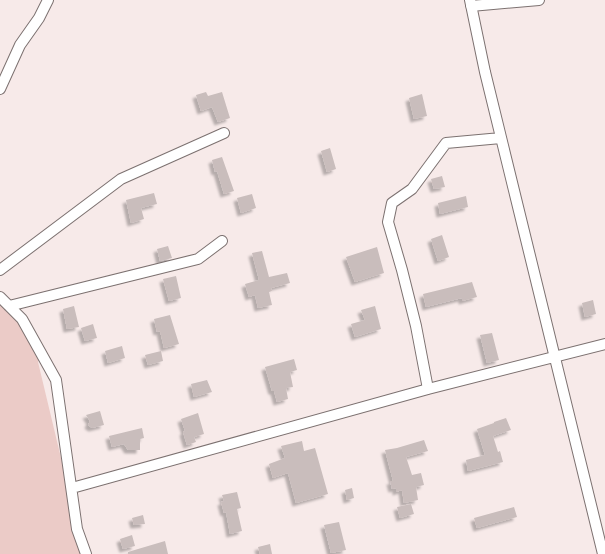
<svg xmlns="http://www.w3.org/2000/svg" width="605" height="554" font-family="Spectral,serif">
<defs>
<filter id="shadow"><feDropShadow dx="-3.5" dy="3.5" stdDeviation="1" flood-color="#0004"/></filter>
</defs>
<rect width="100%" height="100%" fill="#f7eae9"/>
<!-- green -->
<path fill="#ebcbc7" d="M 0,297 L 41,354 L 38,362 L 84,554 L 0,554 Z"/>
<!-- building -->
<path fill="#c9bdbc" filter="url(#shadow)" d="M 206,92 L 208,96 L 222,92 L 230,118 L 218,122 L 212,107 L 201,111 L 196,95 Z
M 422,94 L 427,116 L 414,119 L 409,98 Z
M 330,148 L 336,169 L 327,172 L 321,151 Z
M 222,157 L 234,191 L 224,194 L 217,171 L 215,172 L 212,160 Z
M 442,176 L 445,187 L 434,189 L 431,179 Z
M 154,193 L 157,204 L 141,208 L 144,219 L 131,223 L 126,200 Z
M 252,194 L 256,208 L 241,213 L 237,198 Z
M 466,196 L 468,207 L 440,214 L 438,203 Z
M 442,235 L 449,257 L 438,261 L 431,239 Z
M 168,246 L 172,258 L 160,261 L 157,249 Z
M 377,247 L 384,273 L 355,282 L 346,257 Z
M 262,251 L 269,277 L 287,273 L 290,283 L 271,288 L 272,291 L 269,292 L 272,305 L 258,308 L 255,295 L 249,297 L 245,284 L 259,280 L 252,253 Z
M 176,276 L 181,298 L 169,301 L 163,279 Z
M 472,282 L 477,297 L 462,301 L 462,298 L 426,307 L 423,294 Z
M 593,300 L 596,314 L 585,317 L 582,303 Z
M 74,306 L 79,327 L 67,329 L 63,309 Z
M 375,306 L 381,329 L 355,337 L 351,324 L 365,320 L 361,310 Z
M 170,315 L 179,344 L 164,348 L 160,331 L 157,332 L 154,319 Z
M 93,324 L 97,338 L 85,341 L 81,328 Z
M 492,333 L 499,360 L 487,363 L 480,335 Z
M 122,346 L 125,358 L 108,363 L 105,351 Z
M 161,351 L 163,361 L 148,365 L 145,355 Z
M 294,359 L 297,370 L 290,372 L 293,387 L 286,388 L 288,399 L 277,402 L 274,391 L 272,391 L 265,367 Z
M 207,380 L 212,392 L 194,397 L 191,384 Z
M 100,411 L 104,425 L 92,428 L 88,425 L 90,421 L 86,415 Z
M 198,413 L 204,434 L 194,437 L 196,442 L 187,445 L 183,432 L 185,431 L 181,419 Z
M 506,418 L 511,430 L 493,436 L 498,452 L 500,451 L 503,462 L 468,471 L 466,460 L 485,455 L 477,429 L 494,423 L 494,422 Z
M 142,428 L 144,438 L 140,439 L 140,450 L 128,450 L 124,444 L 112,447 L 109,436 Z
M 424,440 L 428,451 L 406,457 L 412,475 L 421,473 L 424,485 L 416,487 L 418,500 L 404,503 L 402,490 L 396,492 L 396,488 L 392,489 L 390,481 L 393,481 L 385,450 L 397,448 Z
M 302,441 L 304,451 L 315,448 L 328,494 L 296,503 L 288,473 L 273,478 L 269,464 L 285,458 L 281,446 Z
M 352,488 L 354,498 L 347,500 L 345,490 Z
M 237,492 L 241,508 L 237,509 L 242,531 L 230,534 L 226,512 L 224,513 L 221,502 L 224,501 L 222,495 Z
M 411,504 L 414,514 L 400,518 L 397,507 Z
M 514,507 L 517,517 L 477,528 L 474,518 Z
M 143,515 L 145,524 L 134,525 L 132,518 Z
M 339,522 L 346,550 L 331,553 L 324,525 Z
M 132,535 L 135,546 L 123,549 L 120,539 Z
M 165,541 L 168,554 L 128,554 L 128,552 Z
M 270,544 L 272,554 L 260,554 L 258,547 Z"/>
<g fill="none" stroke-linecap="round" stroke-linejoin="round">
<defs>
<path id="minor" d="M 470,0 L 485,72 L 603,554
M 471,6 L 539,0
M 0,89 L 20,45 L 39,18 L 48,0
M 0,270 L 121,179 L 224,133
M 0,297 L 22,319 L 56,380 L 77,529 L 86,554
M 9,306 L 198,259 L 222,241
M 428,389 L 416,326 L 402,270 L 388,222 L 392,203 L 412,189 L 446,143 L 501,138
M 72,488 L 428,389 L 605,344"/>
</defs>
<!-- minor casing -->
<use href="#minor" stroke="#7c7170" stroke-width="12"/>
<!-- minor -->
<use href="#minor" stroke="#fff" stroke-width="10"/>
</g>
</svg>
